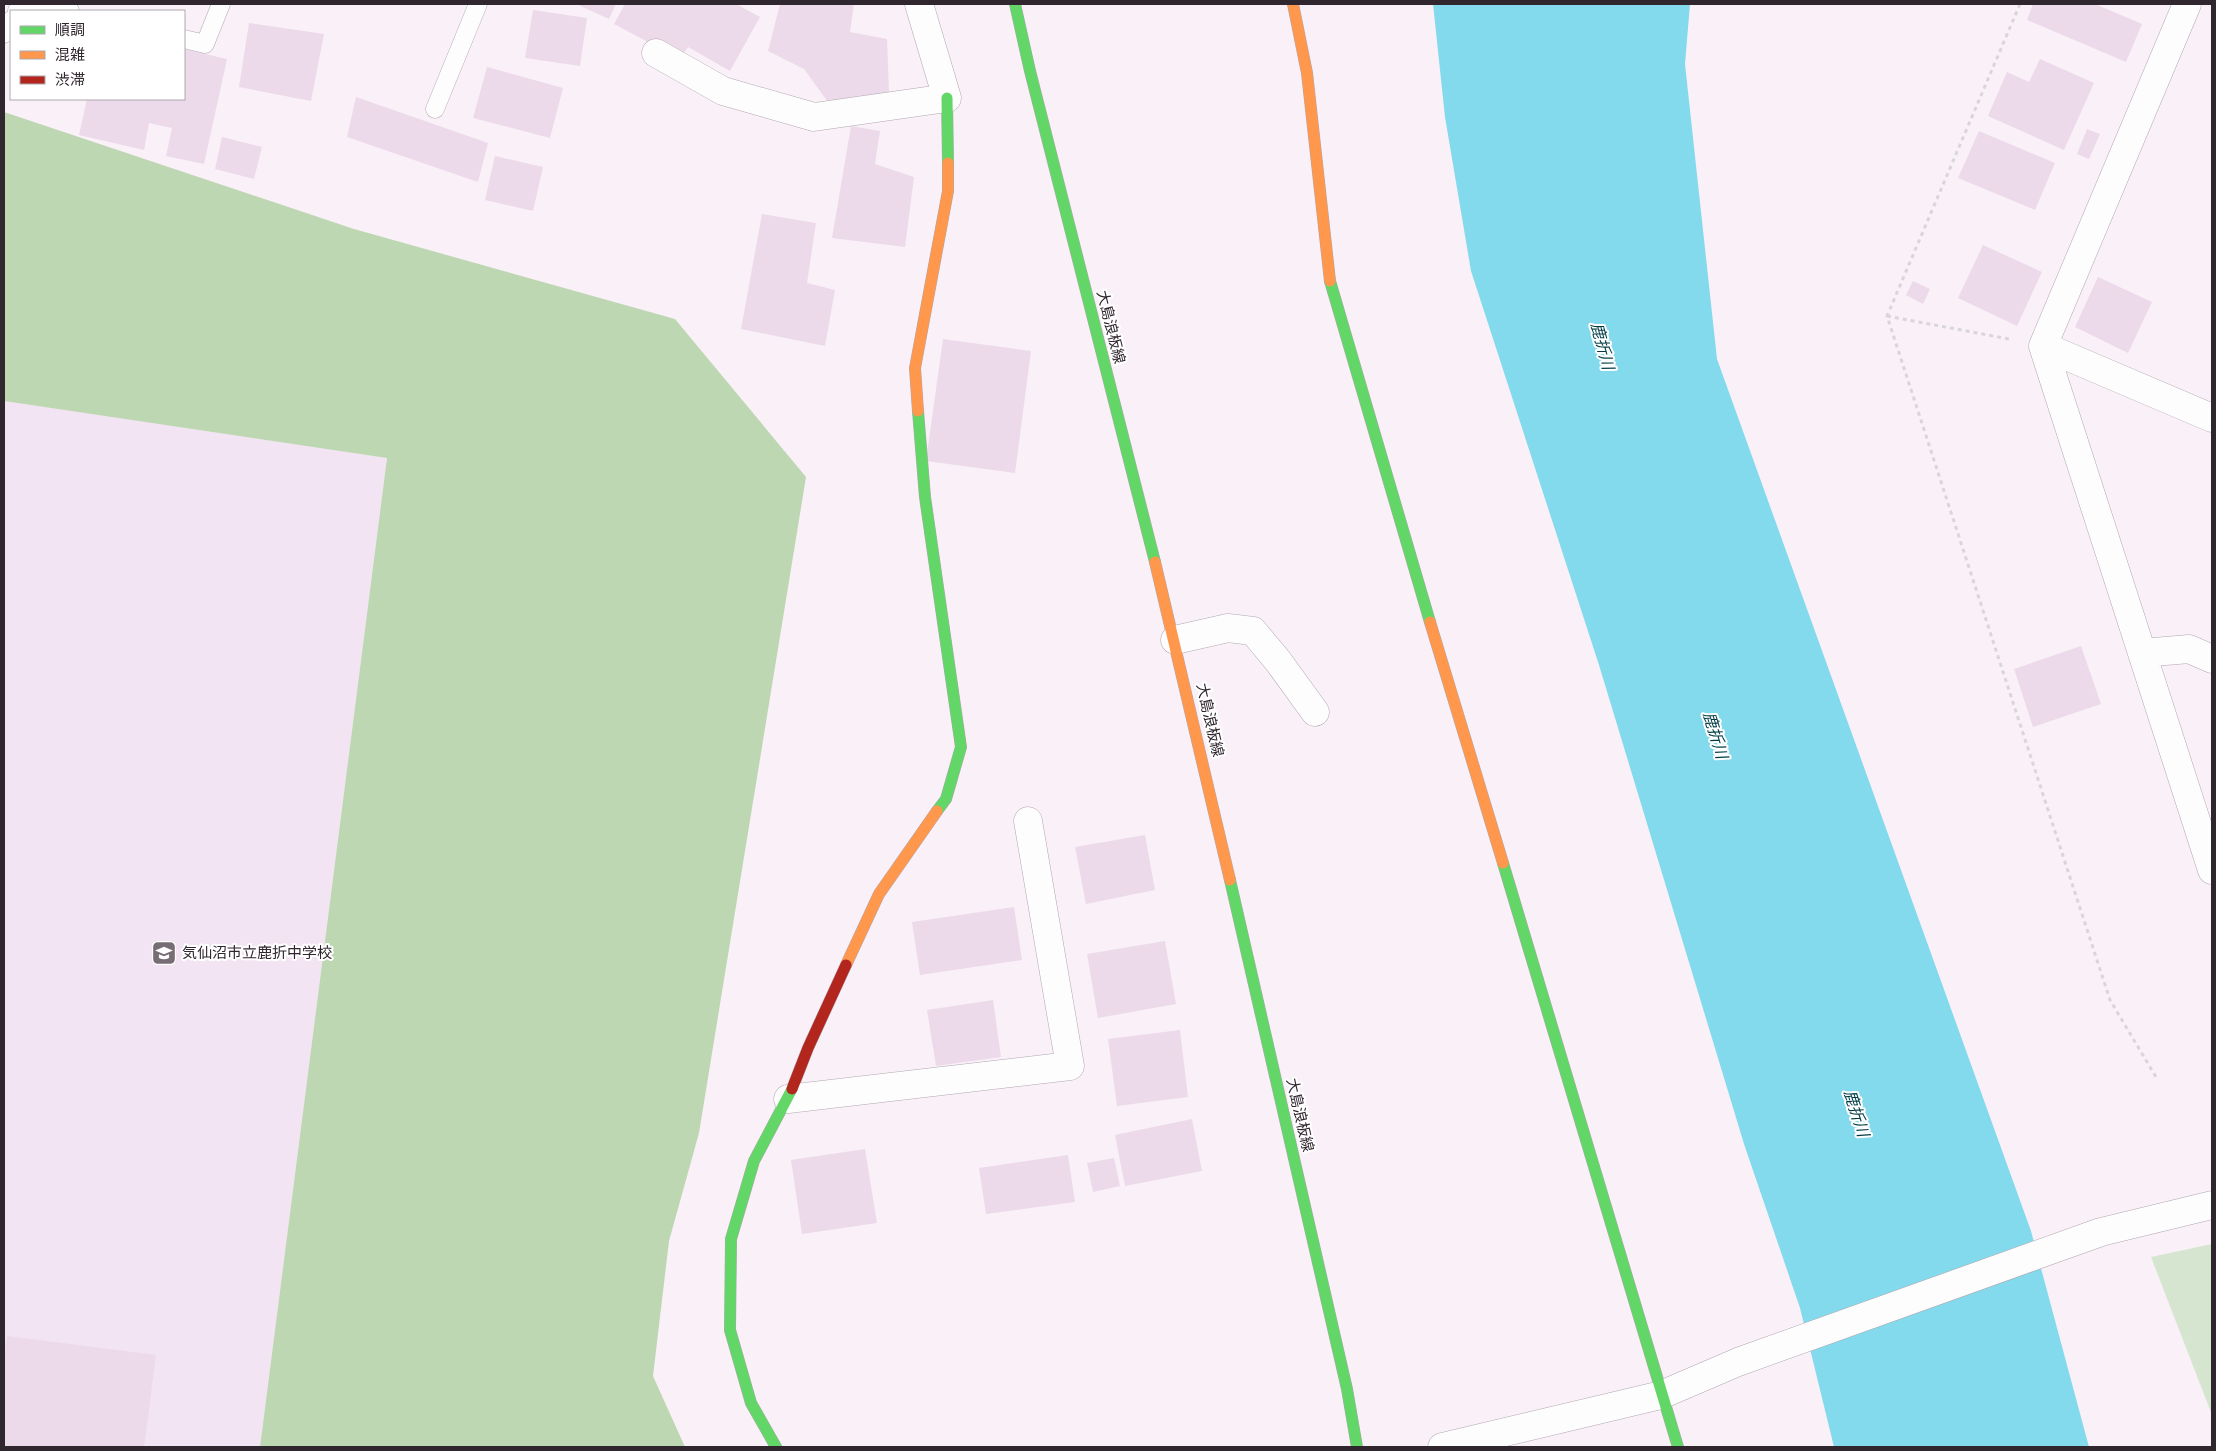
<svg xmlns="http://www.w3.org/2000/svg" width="2216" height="1451" font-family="'Varela Round','Noto Sans JP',sans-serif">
<rect width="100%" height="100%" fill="#faf0f8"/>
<!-- education -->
<path fill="#f2e4f2" d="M 4,401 L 387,458 L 260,1447 L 4,1447 Z"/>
<!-- green -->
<path fill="#d6e5cf" d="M 2212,1244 L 2212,1415 L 2151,1257 Z"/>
<!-- forest -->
<path fill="#bed7b3" d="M 4,112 L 354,229 L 675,319 L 806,477 L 699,1133 L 669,1241 L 653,1376 L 685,1447 L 260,1447 L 387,458 L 4,401 Z"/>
<!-- water -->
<path fill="#84daed" d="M 1433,4 L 1690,4 L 1685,64 L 1717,359 L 2031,1231 L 2089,1447 L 1834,1447 L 1800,1308 L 1744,1144 L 1599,665 L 1471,271 L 1445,117 Z"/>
<!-- building -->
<path fill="#ecdaea" d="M 576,4 L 616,4 L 609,19 Z
M 625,4 L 736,4 L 760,17 L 730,71 L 688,47 L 680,59 L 614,24 Z
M 780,4 L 854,4 L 850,32 L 887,39 L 889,92 L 828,102 L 804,69 L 768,51 Z
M 2033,4 L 2095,4 L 2142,24 L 2126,62 L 2027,20 Z
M 533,10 L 587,18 L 580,66 L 525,58 Z
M 249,23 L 324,34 L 311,101 L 239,87 Z
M 184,49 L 227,59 L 204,164 L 166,156 L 172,128 L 149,123 L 144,150 L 79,135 L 87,99 L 184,99 Z
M 2040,59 L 2094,83 L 2064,150 L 1988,116 L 2007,72 L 2029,82 Z
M 487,67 L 563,88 L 550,138 L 473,118 Z
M 356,97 L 488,143 L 478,182 L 347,137 Z
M 851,126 L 880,131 L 875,164 L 914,177 L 905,247 L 832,238 Z
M 2087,129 L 2100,134 L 2089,159 L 2077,154 Z
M 1979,131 L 2055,163 L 2035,210 L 1958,178 Z
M 222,137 L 262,147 L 254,179 L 215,169 Z
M 495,156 L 543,167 L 533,211 L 485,200 Z
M 762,214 L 816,223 L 807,283 L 835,290 L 825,346 L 741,329 Z
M 1983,245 L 2042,272 L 2017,326 L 1958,298 Z
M 2098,277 L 2152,302 L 2128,353 L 2075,327 Z
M 1913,281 L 1930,289 L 1923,304 L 1906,295 Z
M 943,339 L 1031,351 L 1015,473 L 926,461 Z
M 2081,646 L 2101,704 L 2033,727 L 2014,669 Z
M 1145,835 L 1155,890 L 1086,904 L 1075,847 Z
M 1014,907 L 1022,960 L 920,975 L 912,922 Z
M 1165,941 L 1176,1004 L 1098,1018 L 1087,954 Z
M 993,1000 L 1001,1057 L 936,1066 L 927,1010 Z
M 1180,1030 L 1188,1097 L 1117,1106 L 1108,1039 Z
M 1192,1119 L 1202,1171 L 1125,1186 L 1115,1135 Z
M 865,1149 L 877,1223 L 802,1234 L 791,1160 Z
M 1068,1155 L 1075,1202 L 986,1214 L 979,1168 Z
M 1114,1158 L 1120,1186 L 1093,1192 L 1087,1163 Z
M 7,1336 L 156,1355 L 144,1447 L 4,1447 L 4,1359 Z"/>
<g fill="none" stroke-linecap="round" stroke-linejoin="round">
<defs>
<path id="lane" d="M 17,11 L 54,7 L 70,11
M 4,34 L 11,20
M 184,39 L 205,44 L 221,4
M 435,109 L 478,4"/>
<path id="street" d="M 2187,4 L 2043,346 L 2212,418
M 656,53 L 723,91 L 814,117 L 947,98 L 919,4
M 2043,346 L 2212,870
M 1175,640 L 1228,628 L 1253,631 L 1278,661 L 1315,712
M 2142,653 L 2189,649 L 2212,659
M 788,1099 L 1070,1066 L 1028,821
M 1442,1447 L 1661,1395 L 1738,1362 L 2101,1232 L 2212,1205"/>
<path id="fast" d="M 1015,4 L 1030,71 L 1155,562
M 947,98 L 948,163
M 1330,281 L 1430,622
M 918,411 L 925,497 L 961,747 L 946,799 L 937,811
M 1503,863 L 1678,1447
M 1230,880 L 1347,1389 L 1357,1447
M 776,1447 L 751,1403 L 730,1330 L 731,1239 L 754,1161 L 792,1089"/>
<path id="slow" d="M 1293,4 L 1307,73 L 1330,281
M 918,411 L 915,368 L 948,191 L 948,163
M 1155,562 L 1230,880
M 1430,622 L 1503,863
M 846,965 L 879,894 L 937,811"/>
<path id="jam" d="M 792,1089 L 808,1048 L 846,965"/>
</defs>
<!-- lane casing -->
<use href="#lane" stroke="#b0a8af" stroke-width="19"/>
<!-- street casing -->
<use href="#street" stroke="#b0a8af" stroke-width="29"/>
<!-- fast casing -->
<use href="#fast" stroke="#b0a8af" stroke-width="12"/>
<!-- slow casing -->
<use href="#slow" stroke="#b0a8af" stroke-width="12"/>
<!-- jam casing -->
<use href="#jam" stroke="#b0a8af" stroke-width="12"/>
<!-- path -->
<path stroke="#d9d6d9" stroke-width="3" stroke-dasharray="4 4" stroke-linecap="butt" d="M 2020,4 L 1887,316 L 2110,1000 L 2156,1077
M 1887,316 L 2009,339"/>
<!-- lane -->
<use href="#lane" stroke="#fefdfe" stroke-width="18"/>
<!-- street -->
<use href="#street" stroke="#fefdfe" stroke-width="28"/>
<!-- fast -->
<use href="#fast" stroke="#63d668" stroke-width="11"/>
<!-- slow -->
<use href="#slow" stroke="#ff974d" stroke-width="11"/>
<!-- jam -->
<use href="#jam" stroke="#b3261e" stroke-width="11"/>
</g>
<!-- icons -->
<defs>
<symbol id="school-square" viewBox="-11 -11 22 22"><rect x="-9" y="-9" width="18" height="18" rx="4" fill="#766d75" stroke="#fff"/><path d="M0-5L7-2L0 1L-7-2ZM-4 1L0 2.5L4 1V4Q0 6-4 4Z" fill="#fff"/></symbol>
</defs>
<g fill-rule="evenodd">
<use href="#school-square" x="150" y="939" width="28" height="28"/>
</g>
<g text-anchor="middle" stroke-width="4" stroke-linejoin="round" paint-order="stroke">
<!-- street labels -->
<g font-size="15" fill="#2f262e" stroke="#fff">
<text transform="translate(1111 327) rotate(76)" y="5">大島浪板線</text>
<text transform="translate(1210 720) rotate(77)" y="5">大島浪板線</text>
<text transform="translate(1300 1115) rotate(77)" y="5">大島浪板線</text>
</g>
<!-- poi labels -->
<g font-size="15" fill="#2f262e" stroke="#fff" text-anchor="start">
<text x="182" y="958">気仙沼市立鹿折中学校</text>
</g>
<!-- water labels -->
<g font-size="16" font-style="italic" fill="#003b45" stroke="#fff">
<text transform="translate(1603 346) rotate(75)" y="6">鹿折川</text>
<text transform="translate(1716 735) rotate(73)" y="6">鹿折川</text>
<text transform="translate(1857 1113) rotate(72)" y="6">鹿折川</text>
</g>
</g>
<!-- border -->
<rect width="2216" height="1451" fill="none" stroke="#2f262e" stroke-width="10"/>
<!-- legend -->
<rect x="10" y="10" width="175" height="90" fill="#ffffff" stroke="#aca8ab"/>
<rect x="20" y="26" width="25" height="8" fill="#63d668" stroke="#aca8ab"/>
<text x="55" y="35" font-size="15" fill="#2f262e">順調</text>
<rect x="20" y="51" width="25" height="8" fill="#ff974d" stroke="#aca8ab"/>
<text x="55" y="60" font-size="15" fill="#2f262e">混雑</text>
<rect x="20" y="76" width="25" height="8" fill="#b3261e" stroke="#aca8ab"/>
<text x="55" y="85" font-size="15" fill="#2f262e">渋滞</text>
</svg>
